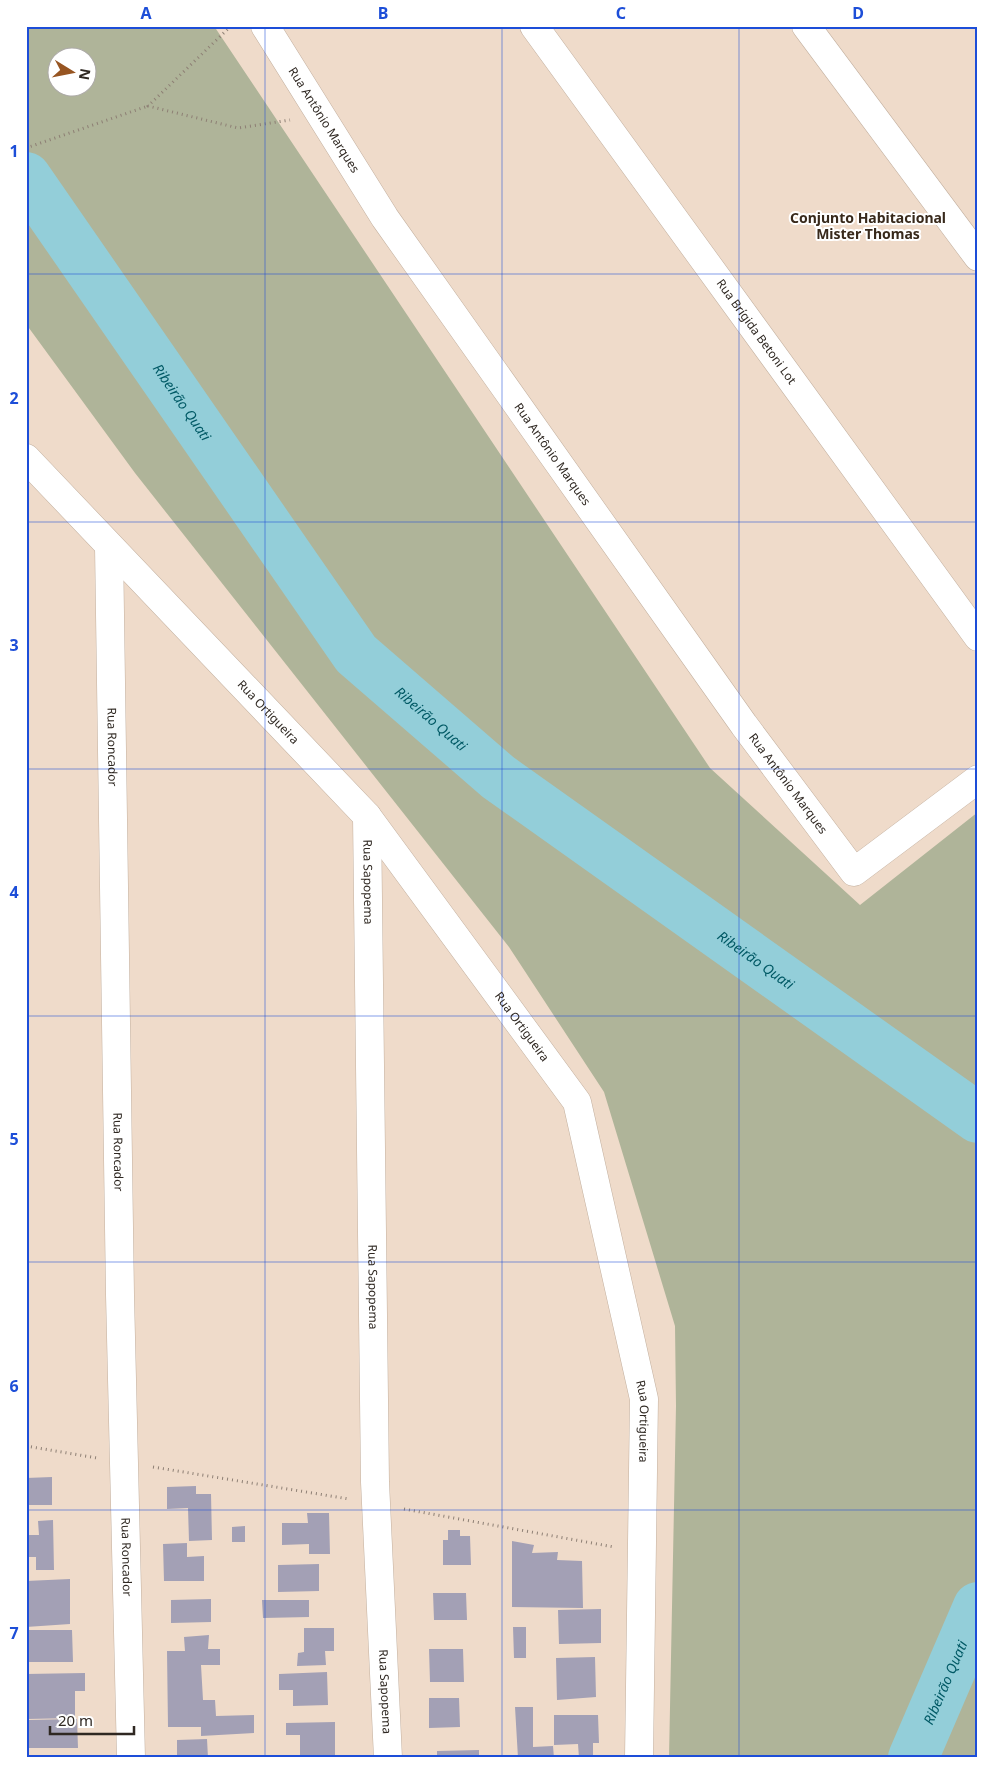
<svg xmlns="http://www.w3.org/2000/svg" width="1004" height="1784" font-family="'Noto Sans',sans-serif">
<rect width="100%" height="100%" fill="#efdbca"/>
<!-- green -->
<path fill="#afb499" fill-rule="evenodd" d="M 26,26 L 214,26 L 710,768 L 860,905 L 978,812 L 978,1758 L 669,1758 L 676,1406 L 675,1326 L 604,1092 L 509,947 L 135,473 L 26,324 ZM 58,58 L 88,58 L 88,88 L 58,88 Z"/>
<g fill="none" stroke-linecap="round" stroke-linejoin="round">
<!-- river -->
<g stroke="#93ced9" stroke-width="50">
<path id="s1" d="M 26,177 L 356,654 L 498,777 L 978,1118"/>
<path id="s2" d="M 913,1758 L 978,1607"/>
</g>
</g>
<!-- building -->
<path fill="#a3a0b5" d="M 52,1477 L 52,1505 L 26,1505 L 26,1478 Z
M 196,1486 L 196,1494 L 211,1494 L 212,1540 L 189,1541 L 188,1508 L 167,1509 L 167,1487 Z
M 307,1513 L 329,1513 L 330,1554 L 309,1554 L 309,1544 L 282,1545 L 282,1523 L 308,1523 Z
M 53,1520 L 54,1570 L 36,1570 L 36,1557 L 26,1557 L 26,1535 L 39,1535 L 38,1521 Z
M 245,1526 L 245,1542 L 232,1542 L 232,1527 Z
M 448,1530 L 460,1530 L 460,1536 L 470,1536 L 471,1565 L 443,1565 L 443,1540 L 448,1540 Z
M 512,1541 L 534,1545 L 532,1553 L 558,1552 L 557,1560 L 582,1561 L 583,1608 L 512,1607 Z
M 187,1543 L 187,1557 L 204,1556 L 204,1581 L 164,1581 L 163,1544 Z
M 319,1564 L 319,1591 L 278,1592 L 278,1565 Z
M 70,1579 L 70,1624 L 26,1627 L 26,1581 Z
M 433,1593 L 466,1593 L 467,1620 L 434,1620 Z
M 211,1599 L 211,1622 L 171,1623 L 171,1600 Z
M 262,1600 L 309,1600 L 309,1617 L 263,1618 Z
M 601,1609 L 601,1643 L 559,1644 L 558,1610 Z
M 513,1627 L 526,1627 L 526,1658 L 514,1658 Z
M 304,1628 L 334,1628 L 334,1651 L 325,1651 L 326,1665 L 297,1666 L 298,1653 L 304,1652 Z
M 26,1630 L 72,1630 L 73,1662 L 26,1662 Z
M 209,1635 L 208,1649 L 220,1649 L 220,1665 L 201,1665 L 203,1700 L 215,1700 L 216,1716 L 254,1715 L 254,1733 L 201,1736 L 201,1727 L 168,1727 L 167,1651 L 185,1651 L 184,1637 Z
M 429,1649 L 463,1649 L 464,1682 L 430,1682 Z
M 595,1657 L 596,1697 L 557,1700 L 556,1658 Z
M 327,1672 L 328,1705 L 293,1706 L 293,1690 L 279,1690 L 279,1674 Z
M 85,1673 L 85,1691 L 75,1691 L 75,1718 L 27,1719 L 26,1674 Z
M 429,1698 L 459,1698 L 460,1727 L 429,1728 Z
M 515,1707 L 533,1707 L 533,1747 L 553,1746 L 554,1758 L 518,1758 Z
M 554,1715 L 598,1715 L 599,1743 L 593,1743 L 593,1758 L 579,1758 L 578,1744 L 554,1745 Z
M 77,1719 L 78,1748 L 26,1748 L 26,1720 Z
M 335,1722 L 335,1758 L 300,1758 L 300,1735 L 286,1735 L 286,1723 Z
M 207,1739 L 208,1758 L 177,1758 L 177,1740 Z
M 479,1750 L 479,1758 L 437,1758 L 437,1751 Z"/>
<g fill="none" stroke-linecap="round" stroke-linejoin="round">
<defs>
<g id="minor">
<path id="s3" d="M 265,26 L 385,218 L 744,725 L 854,872 L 978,779"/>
<path id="s4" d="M 534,26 L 978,637"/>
<path d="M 806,26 L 978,257"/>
<path id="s5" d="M 26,458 L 367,816 L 577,1102 L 644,1399 L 639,1758"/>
<path id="s6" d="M 109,546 L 120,1295 L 131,1758"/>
<path id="s7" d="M 367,816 L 375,1482 L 388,1758"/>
</g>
</defs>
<!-- minor casing -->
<use href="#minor" stroke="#c3b09f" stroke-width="29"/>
<!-- path -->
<path stroke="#8d7f74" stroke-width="3" stroke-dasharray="1 4" stroke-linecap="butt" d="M 231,26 L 148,106 L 238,128 L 290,120
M 26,148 L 148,106
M 26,1446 L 97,1458
M 153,1467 L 349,1499
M 404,1509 L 614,1547"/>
<!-- minor -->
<use href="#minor" stroke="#fff" stroke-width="28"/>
</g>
<!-- grid -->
<path fill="none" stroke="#1d4ed8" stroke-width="1" stroke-opacity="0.55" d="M 265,26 L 265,1758M 502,26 L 502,1758M 739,26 L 739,1758M 26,274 L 978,274M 26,522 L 978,522M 26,769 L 978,769M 26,1016 L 978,1016M 26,1262 L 978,1262M 26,1510 L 978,1510"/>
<g text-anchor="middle" stroke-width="4" stroke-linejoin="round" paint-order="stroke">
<!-- street labels -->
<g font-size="12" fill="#2f2822" stroke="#fff">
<text dy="4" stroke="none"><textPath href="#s3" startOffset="111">Rua Antônio Marques</textPath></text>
<text dy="4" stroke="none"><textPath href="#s4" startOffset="378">Rua Brígida Betoni Lot</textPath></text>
<text dy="4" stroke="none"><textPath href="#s3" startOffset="516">Rua Antônio Marques</textPath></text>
<text dy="4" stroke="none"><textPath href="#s5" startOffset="351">Rua Ortigueira</textPath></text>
<text dy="4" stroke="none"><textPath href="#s6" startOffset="201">Rua Roncador</textPath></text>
<text dy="4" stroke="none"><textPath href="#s3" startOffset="921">Rua Antônio Marques</textPath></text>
<text dy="4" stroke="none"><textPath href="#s7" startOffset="66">Rua Sapopema</textPath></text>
<text dy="4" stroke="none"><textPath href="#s5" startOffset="756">Rua Ortigueira</textPath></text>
<text dy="4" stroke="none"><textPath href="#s6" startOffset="606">Rua Roncador</textPath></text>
<text dy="4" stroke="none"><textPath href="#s7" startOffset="471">Rua Sapopema</textPath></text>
<text dy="4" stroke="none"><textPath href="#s5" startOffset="1176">Rua Ortigueira</textPath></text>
<text dy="4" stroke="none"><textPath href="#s6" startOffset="1011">Rua Roncador</textPath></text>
<text dy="4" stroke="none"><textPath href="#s7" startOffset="876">Rua Sapopema</textPath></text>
</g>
<!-- neighbourhood labels -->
<g font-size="14" font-weight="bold" fill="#38291b" stroke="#fff">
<text x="868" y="223">Conjunto Habitacional<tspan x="868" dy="16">Mister Thomas</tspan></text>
</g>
<!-- water labels -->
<g font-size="14" font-style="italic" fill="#005965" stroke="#fff">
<text dy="5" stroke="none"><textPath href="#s1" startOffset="274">Ribeirão Quati</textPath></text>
<text dy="5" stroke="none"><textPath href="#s1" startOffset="679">Ribeirão Quati</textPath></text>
<text dy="5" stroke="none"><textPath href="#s1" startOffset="1084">Ribeirão Quati</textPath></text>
<text dy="5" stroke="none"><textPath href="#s2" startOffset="82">Ribeirão Quati</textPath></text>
</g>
</g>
<!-- border -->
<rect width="1004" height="1784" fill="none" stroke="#ffffff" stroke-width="55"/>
<!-- north arrow -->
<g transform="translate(72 72) rotate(100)"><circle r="24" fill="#ffffff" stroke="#aca9a7"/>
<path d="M0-4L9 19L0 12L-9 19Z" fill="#975522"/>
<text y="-8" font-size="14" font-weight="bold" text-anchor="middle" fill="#2f2822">N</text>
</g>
<!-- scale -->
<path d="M50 1726v8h84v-8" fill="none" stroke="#2f2822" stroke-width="2.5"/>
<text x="58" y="1726" font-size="15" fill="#2f2822" stroke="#ffffff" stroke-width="4" paint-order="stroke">20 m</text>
<rect x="28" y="28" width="948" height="1728" fill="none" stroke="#1d4ed8" stroke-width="2"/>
<g font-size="16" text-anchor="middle" font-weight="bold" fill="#1d4ed8">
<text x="146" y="19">A</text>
<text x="383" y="19">B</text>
<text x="621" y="19">C</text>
<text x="858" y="19">D</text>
<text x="14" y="157">1</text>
<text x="14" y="404">2</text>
<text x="14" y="651">3</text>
<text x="14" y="898">4</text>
<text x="14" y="1145">5</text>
<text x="14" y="1392">6</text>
<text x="14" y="1639">7</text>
</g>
</svg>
